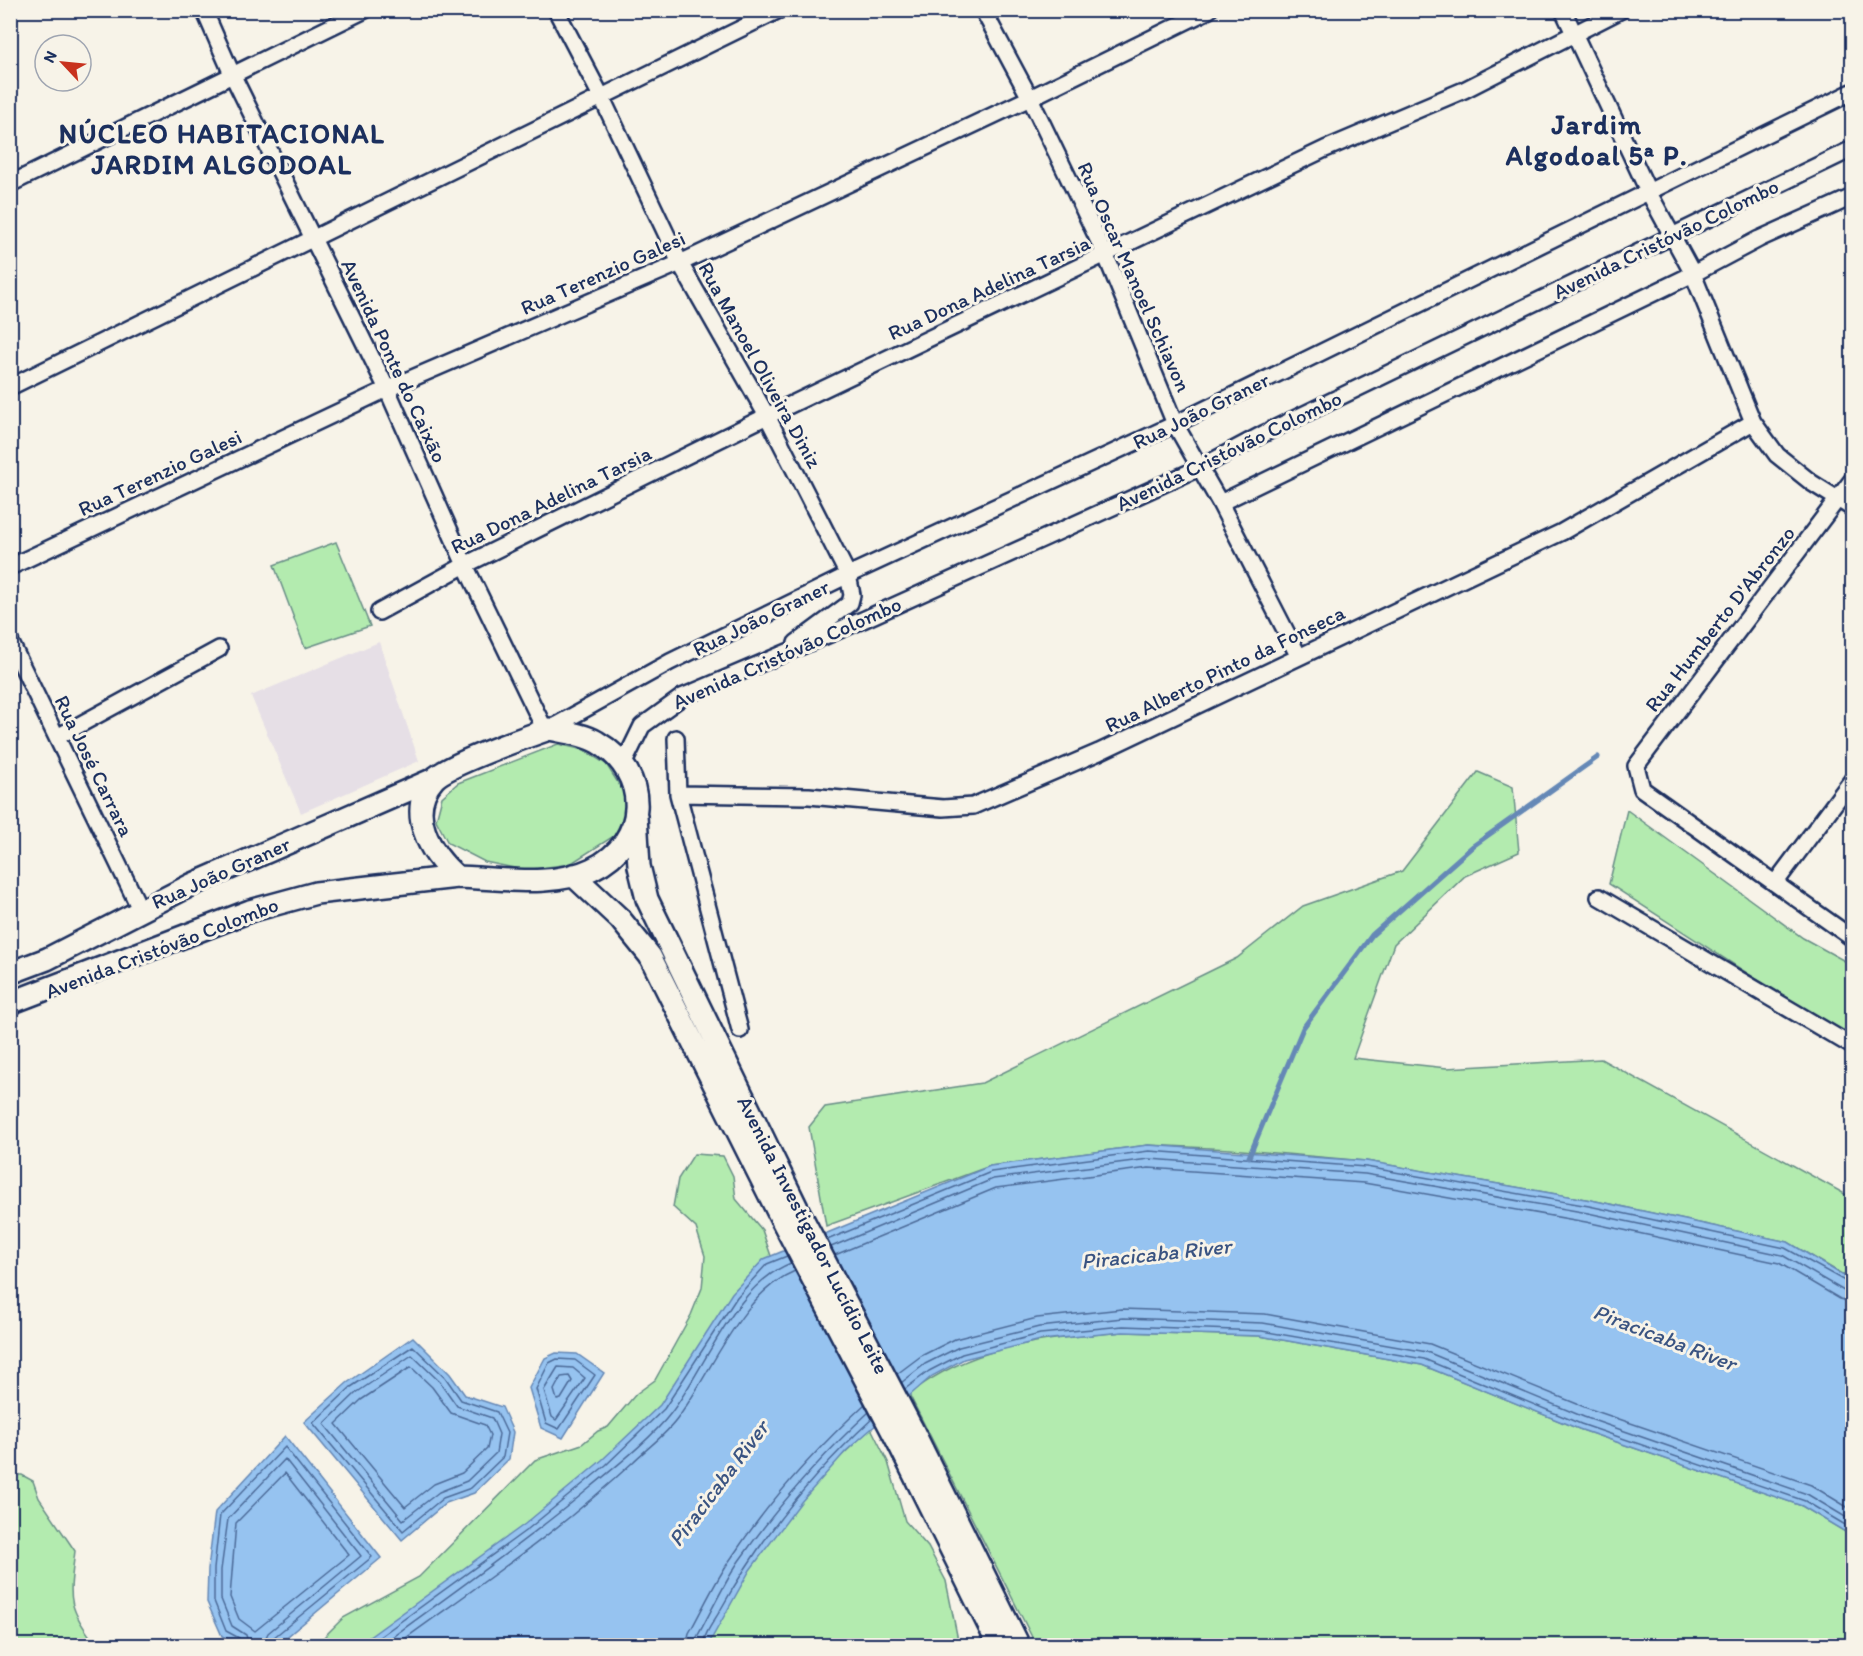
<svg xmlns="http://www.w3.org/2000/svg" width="1863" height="1656" font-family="Itim,sans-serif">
<rect width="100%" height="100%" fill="#f7f3e8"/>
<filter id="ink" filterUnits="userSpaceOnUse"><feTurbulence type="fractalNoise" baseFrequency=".0167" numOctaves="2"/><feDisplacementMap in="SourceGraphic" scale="12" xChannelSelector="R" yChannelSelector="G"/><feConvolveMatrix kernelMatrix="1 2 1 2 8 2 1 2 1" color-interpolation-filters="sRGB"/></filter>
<g filter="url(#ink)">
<!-- built -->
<path fill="#e6dfe6" d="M 379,642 L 419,761 L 301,813 L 251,696 Z"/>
<!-- green -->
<path fill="#b3ebaf" stroke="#678d86" stroke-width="1.5" d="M 336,542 L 370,626 L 305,648 L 274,565 Z
M 558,744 L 584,750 L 606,764 L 622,789 L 625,800 L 626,812 L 614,836 L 570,864 L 525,870 L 485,862 L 448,843 L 436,820 L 442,797 L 458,783 Z
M 1478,772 L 1513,787 L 1519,852 L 1465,876 L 1394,944 L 1353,1058 L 1447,1068 L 1601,1059 L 1852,1198 L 1852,1280 L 1788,1242 L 1591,1200 L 1366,1161 L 1230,1149 L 1148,1145 L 990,1166 L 826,1226 L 809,1127 L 825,1107 L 982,1083 L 1237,958 L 1303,906 L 1402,871 Z
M 1627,810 L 1803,938 L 1852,965 L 1852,1037 L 1792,1002 L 1609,884 Z
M 694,1154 L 723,1156 L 733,1176 L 736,1199 L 762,1230 L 771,1256 L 699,1382 L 380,1645 L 315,1646 L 343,1618 L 419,1577 L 535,1460 L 582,1444 L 598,1431 L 608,1427 L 636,1394 L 655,1380 L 691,1315 L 702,1288 L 705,1256 L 696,1228 L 673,1207 L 678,1179 Z
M 1123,1332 L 1260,1336 L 1422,1365 L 1579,1429 L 1802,1506 L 1852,1536 L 1852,1645 L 1036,1645 L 909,1394 C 973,1344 1045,1339 1123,1332 Z
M 871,1428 L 888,1462 L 905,1521 L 928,1547 L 946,1581 L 959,1645 L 696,1646 L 748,1544 Z
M 11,1475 L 22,1475 L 33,1481 L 39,1498 L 75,1551 C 69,1600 66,1604 96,1645 L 11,1645 Z"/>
<!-- water -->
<path fill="#96c3f0" stroke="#6588b6" stroke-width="1.5" d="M 1148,1145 L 1366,1161 L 1591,1200 L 1788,1242 L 1852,1281 L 1852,1536 L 1802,1506 L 1579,1429 L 1422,1365 L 1260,1336 L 1123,1332 L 1041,1340 L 964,1359 L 932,1376 L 846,1451 L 801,1502 L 750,1570 L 708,1645 L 357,1646 L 525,1524 L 602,1460 L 660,1405 L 732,1293 L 764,1259 L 990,1166 Z
M 413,1337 L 450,1374 L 465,1395 L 502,1407 L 513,1432 L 509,1459 L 474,1493 L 446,1503 L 402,1540 L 304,1422 L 347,1383 Z
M 556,1353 L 577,1354 L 604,1373 L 563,1438 L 541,1428 L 529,1388 L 545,1358 Z
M 285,1436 L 381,1558 L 283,1640 C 262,1650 242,1646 222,1636 L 207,1602 L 208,1569 L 215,1512 Z"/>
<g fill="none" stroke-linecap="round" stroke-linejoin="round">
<!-- shore -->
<path stroke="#4c6a98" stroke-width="1.5" d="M 827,1240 L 991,1172 L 1149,1151 L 1366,1167 L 1589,1206 L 1785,1248 L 1852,1285
M 831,1247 L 993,1179 L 1149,1159 L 1365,1174 L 1588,1213 L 1782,1255 L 1844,1291 L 1852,1293
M 835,1255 L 996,1188 L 1149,1168 L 1364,1183 L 1586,1222 L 1779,1263 L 1840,1299 L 1852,1302
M 413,1346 L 445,1377 L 461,1400 L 497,1412 L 507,1433 L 503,1457 L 471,1488 L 443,1498 L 403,1531 L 313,1423 L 351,1387 Z
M 412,1355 L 440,1382 L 457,1406 L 492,1418 L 499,1434 L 496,1453 L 467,1481 L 439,1492 L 403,1520 L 324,1424 L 356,1393 Z
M 557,1359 L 575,1360 L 595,1375 L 559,1429 L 546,1423 L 536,1389 L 549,1363 Z
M 411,1367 L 432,1387 L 451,1413 L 485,1425 L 490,1435 L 487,1449 L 462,1473 L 434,1484 L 405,1507 L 336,1424 L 361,1400 Z
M 558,1367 L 573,1368 L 585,1378 L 556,1420 L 552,1417 L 544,1390 Z
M 897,1374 L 921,1356 L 955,1339 L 1037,1318 L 1122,1309 L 1265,1314 L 1430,1344 L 1587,1408 L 1811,1485 L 1852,1510
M 569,1376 L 572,1381 L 561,1399 L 557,1400 L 554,1390 L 561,1377 Z
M 901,1383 L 925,1364 L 959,1347 L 1039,1327 L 1123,1318 L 1263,1323 L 1427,1352 L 1584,1417 L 1807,1494 L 1852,1521
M 905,1389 L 929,1371 L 962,1354 L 1040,1334 L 1123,1326 L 1262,1331 L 1424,1359 L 1581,1424 L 1805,1501 L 1852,1529
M 285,1473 L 349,1555 L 255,1631 L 239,1619 L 230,1597 L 236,1523 Z
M 242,1646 L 239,1638 L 226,1631 L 214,1601 L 214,1569 L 220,1515 L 285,1447 L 372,1557 L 273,1638 L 270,1646
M 249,1646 L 246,1635 L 232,1626 L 221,1599 L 221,1570 L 228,1519 L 285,1459 L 361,1556 L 268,1633 L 262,1646
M 367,1646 L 528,1529 L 606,1465 L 664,1409 L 737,1297 L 767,1264 L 787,1256
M 380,1646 C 451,1594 523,1543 591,1487 C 615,1467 652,1438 671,1413 C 707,1366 733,1286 791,1263
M 395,1646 C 476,1587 560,1531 633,1462 C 647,1448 667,1434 678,1418 C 712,1372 741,1293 795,1271
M 686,1646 L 689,1633 C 703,1608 715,1581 732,1557 C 769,1501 815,1450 865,1404
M 695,1646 L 697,1637 C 711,1612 723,1585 739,1561 C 777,1507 820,1457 869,1412
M 703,1646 C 704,1633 715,1620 721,1609 C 761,1537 812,1474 872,1419"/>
<!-- stream -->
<path stroke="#6588b6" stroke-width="5" d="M 1249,1157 L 1303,1028 L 1372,935 L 1473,846 L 1598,757"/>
<defs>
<path id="street" d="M 204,10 L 232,74 L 387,389 L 465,565 L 545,730
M 556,10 L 602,98 L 680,263 L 767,416 L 848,575 L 852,595 L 850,603 L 796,643
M 983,10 L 1030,98 L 1106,256 L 1175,424 L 1220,503 L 1298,655
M 1563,10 L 1649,193 L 1693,274 L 1753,422 L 1777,455 L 1812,483 L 1852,508
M 10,184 L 365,10
M 10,387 L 779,10
M 1852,480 L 1636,766 L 1642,789 L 1852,938
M 1220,503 L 1693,274 L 1759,239 L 1852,197
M 10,567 L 387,389 L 680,263 L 1030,98 L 1209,10
M 379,612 L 465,565 L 767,416 L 1325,149 L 1464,90 L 1621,10
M 10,641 L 140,909
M 549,729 L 670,662 L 848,575 L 1175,424 L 1852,92
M 57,737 L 219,649
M 676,738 L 678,794 L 740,1030
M 623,765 L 642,726 L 682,697 L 865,619 L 1199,468 L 1263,434 L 1852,149
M 678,794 L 809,796 L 943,808 L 973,806 L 1099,752 L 1562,532 L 1753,422
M 1776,882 L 1852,780
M 1599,897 L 1852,1046"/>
<path id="secondary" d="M 549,729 C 564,732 584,734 597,742 C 651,773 649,842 592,869 C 553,888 499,878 457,877 C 430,854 405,811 434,779 C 447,765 526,737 549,729 Z
M 636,816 L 639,866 L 647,899 L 799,1212 L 911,1427 L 1019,1646
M 573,875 L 620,919 L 650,956 L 781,1218 L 898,1442 L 999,1646
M 10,973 L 47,959 L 191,885 L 434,779
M 10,1003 L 250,911 L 316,893 L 457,877"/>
</defs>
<!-- street casing -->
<use href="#street" stroke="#1b2f5e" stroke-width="20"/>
<!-- secondary casing -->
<use href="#secondary" stroke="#1b2f5e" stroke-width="26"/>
<!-- street -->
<use href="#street" stroke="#f7f3e8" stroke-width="15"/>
<!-- secondary -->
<use href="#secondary" stroke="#f7f3e8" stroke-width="21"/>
</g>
</g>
<g text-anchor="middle" stroke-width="6" stroke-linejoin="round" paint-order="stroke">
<!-- street labels -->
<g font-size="21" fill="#1b2f5e" stroke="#f7f3e8">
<text transform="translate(1666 239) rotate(-26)" y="7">Avenida Cristóvão Colombo</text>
<text transform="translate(603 273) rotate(-24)" y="7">Rua Terenzio Galesi</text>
<text transform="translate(1134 277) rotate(66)" y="7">Rua Oscar Manoel Schiavon</text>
<text transform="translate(989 288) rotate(-25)" y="7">Rua Dona Adelina Tarsia</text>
<text transform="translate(394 361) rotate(65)" y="7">Avenida Ponte do Caixão</text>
<text transform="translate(760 365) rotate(61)" y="7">Rua Manoel Oliveira Diniz</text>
<text transform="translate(1201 411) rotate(-26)" y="7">Rua João Graner</text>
<text transform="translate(1229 451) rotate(-26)" y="7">Avenida Cristóvão Colombo</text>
<text transform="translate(160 473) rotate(-25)" y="7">Rua Terenzio Galesi</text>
<text transform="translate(551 500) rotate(-26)" y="7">Rua Dona Adelina Tarsia</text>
<text transform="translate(761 618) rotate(-26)" y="7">Rua João Graner</text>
<text transform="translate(1720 619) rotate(-52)" y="7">Rua Humberto D'Abronzo</text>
<text transform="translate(787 653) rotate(-24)" y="7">Avenida Cristóvão Colombo</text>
<text transform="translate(1225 669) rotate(-26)" y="7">Rua Alberto Pinto da Fonseca</text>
<text transform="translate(94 766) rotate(64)" y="7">Rua José Carrara</text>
<text transform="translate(221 873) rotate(-24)" y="7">Rua João Graner</text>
<text transform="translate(162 948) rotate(-21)" y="7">Avenida Cristóvão Colombo</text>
<text transform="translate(813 1235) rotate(63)" y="7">Avenida Investigador Lucídio Leite</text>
</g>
<!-- water labels -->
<g font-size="22" font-style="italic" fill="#3a5482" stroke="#f7f3e8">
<text transform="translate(1156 1253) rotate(-6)" y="8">Piracicaba River</text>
<text transform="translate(1665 1337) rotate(21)" y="8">Piracicaba River</text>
<text transform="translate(718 1483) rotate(-53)" y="8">Piracicaba River</text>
</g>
<!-- district labels -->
<g font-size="27" font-weight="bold" letter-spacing="1.5" fill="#1b2f5e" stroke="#f7f3e8">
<text x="1597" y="134">Jardim<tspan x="1597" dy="31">Algodoal 5ª P.</tspan></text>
<text x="222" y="143">NÚCLEO HABITACIONAL<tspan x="222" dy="31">JARDIM ALGODOAL</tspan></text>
</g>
</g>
<!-- margin -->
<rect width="1863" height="1656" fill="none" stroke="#f7f3e8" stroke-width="36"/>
<rect x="18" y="18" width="1827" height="1620" fill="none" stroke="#1b2f5e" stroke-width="2" filter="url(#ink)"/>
<!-- north arrow -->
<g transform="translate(63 63) rotate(296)"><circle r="28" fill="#f7f3e8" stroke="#9fa5b1" stroke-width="1.5"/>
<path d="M0-4.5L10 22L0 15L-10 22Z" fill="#c8321e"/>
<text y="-9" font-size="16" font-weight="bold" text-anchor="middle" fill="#1b2f5e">N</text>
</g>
</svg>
